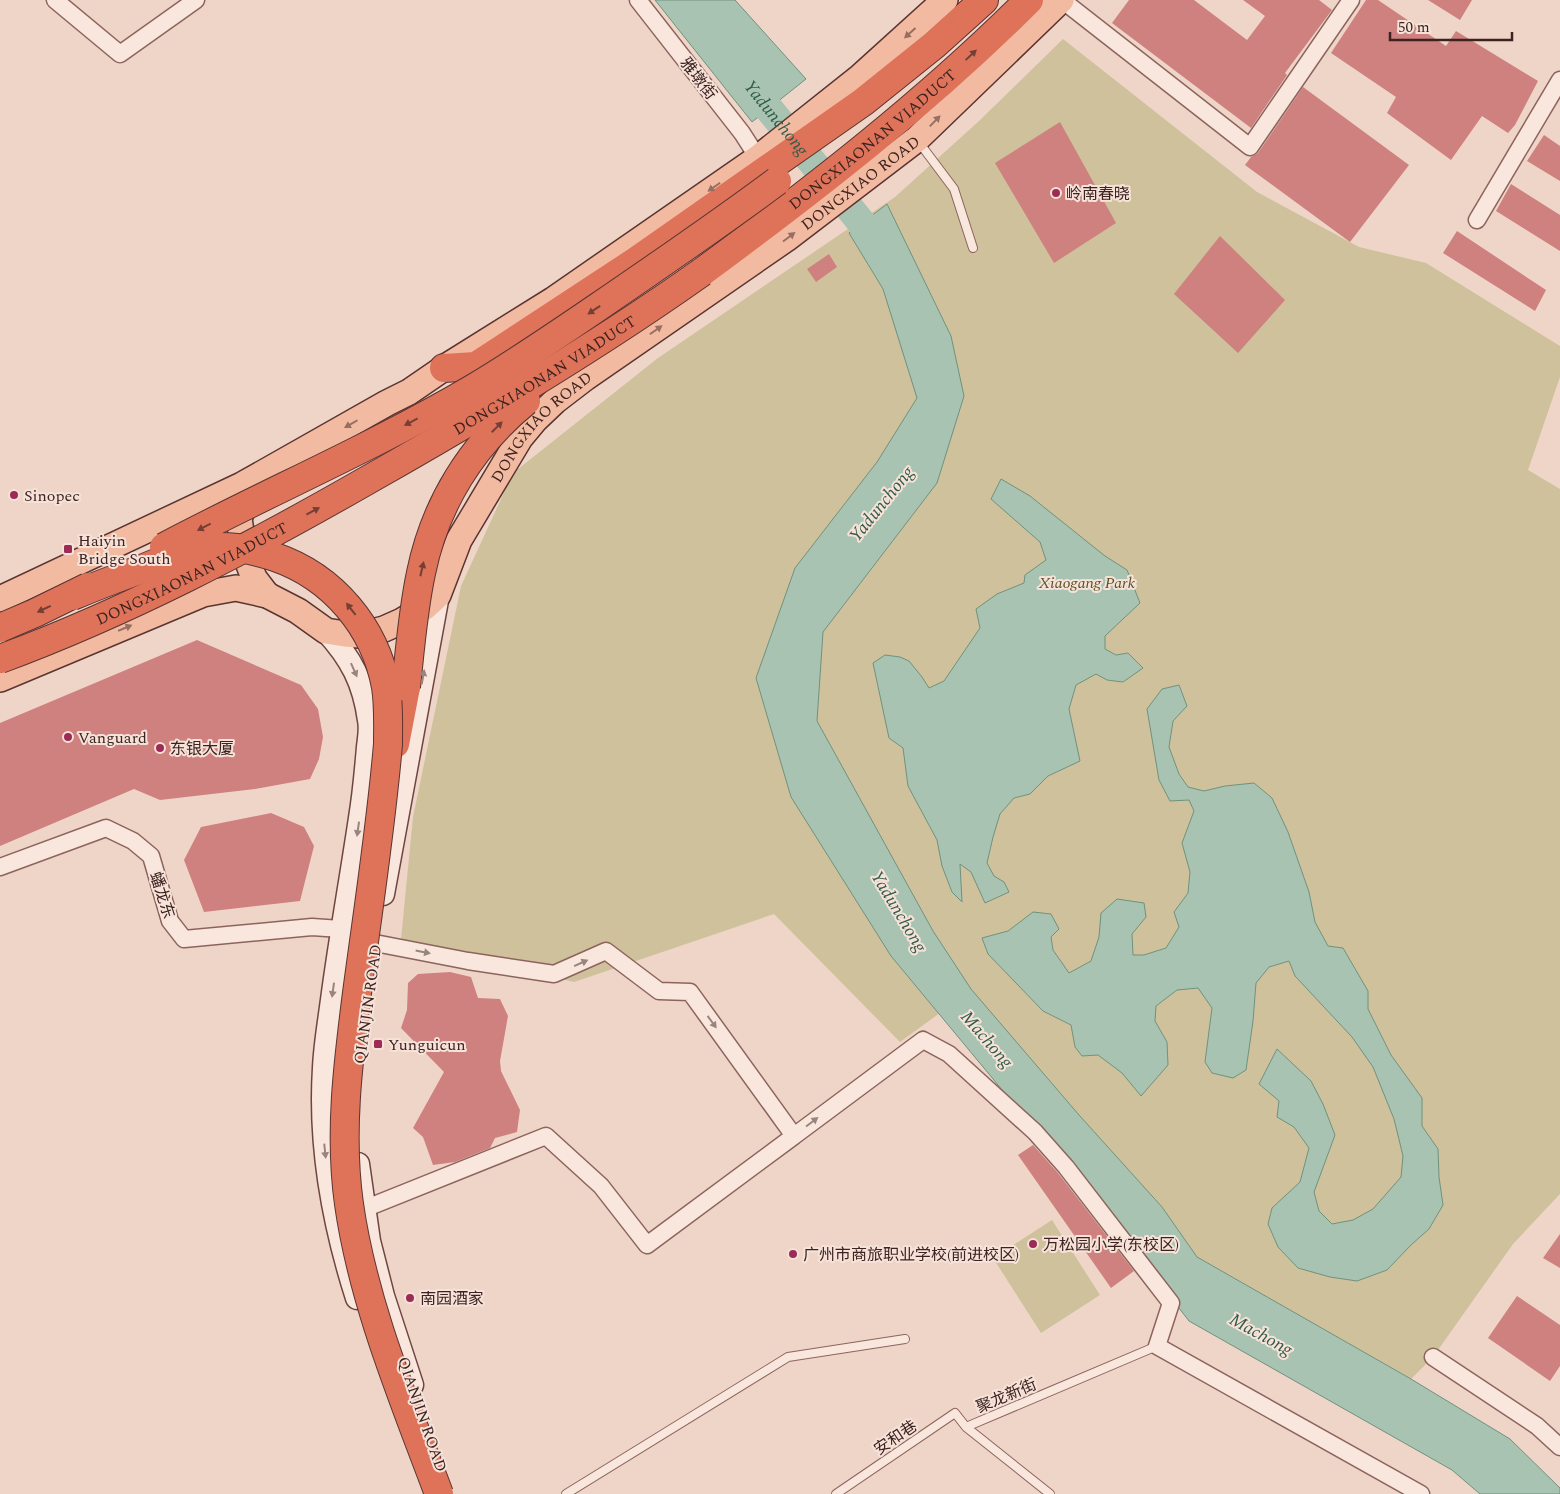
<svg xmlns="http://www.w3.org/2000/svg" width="1560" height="1494" font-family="Spectral,'Noto Sans SC',serif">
<rect width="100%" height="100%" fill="#efd5c8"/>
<!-- green -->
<path fill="#cec19c" d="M 1063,39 L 1257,192 L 1359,247 L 1426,263 L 1560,346 L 1560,377 L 1528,470 L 1560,489 L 1560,1194 L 1513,1244 L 1433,1357 L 1411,1379 L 1197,1257 L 1162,1207 L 1079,1115 L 955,1002 L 900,1042 L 774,914 L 574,982 L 401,939 L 413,817 L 461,586 L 513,473 L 658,358 L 895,197 L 979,121 Z
M 1052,1220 L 1100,1295 L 1041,1333 L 993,1258 Z"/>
<!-- water -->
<path fill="#a9c3b2" stroke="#6f927d" d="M 655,0 L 735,0 L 806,79 L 752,122 Z
M 887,204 L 951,336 L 964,396 L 937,483 L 823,632 L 817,721 L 933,931 L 971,989 L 1079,1115 L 1162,1207 L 1197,1257 L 1411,1379 L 1510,1439 L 1560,1488 L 1560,1494 L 1480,1494 L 1452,1470 L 1189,1321 L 1039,1127 L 1003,1091 L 891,956 L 791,797 L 756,678 L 795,568 L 877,462 L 917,398 L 883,289 L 849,233 Z
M 1001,479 L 1030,496 L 1105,556 L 1127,570 L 1140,603 L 1105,636 L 1105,649 L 1116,655 L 1128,653 L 1143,668 L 1123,682 L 1107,680 L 1096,674 L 1076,685 L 1069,709 L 1080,761 L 1048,776 L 1030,794 L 1014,798 L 1000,814 L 993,837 L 987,863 L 994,876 L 1004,882 L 1009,892 L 985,903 L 971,872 L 960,864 L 962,902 L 952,892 L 942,866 L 937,840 L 908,786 L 903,748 L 889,738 L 873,663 L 885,655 L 900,657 L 909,661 L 922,677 L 929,688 L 944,681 L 980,628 L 976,609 L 997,594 L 1024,583 L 1025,575 L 1046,560 L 1040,542 L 991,499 Z
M 1179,685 L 1187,706 L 1173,721 L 1169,747 L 1179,774 L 1188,787 L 1204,791 L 1225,786 L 1254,783 L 1272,798 L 1288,832 L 1309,892 L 1315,922 L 1328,946 L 1343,948 L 1368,991 L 1368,1009 L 1391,1055 L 1422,1098 L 1422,1126 L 1438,1149 L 1439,1177 L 1443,1205 L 1429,1229 L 1411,1245 L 1387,1270 L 1357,1281 L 1330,1277 L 1298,1268 L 1278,1247 L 1268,1224 L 1272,1208 L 1300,1182 L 1309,1148 L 1294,1127 L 1277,1117 L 1279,1101 L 1259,1084 L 1277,1049 L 1311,1081 L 1323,1104 L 1335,1135 L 1314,1192 L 1319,1211 L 1332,1224 L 1353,1220 L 1373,1209 L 1401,1177 L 1403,1156 L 1394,1119 L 1373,1067 L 1352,1037 L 1295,976 L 1289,961 L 1269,967 L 1256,983 L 1253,1021 L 1246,1070 L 1233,1078 L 1212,1073 L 1205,1062 L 1212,1008 L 1198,988 L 1177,990 L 1156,1006 L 1155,1021 L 1167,1042 L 1168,1065 L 1141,1096 L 1122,1073 L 1098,1055 L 1082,1056 L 1075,1047 L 1071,1025 L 1043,1011 L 988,954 L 982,938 L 1008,931 L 1033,912 L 1051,914 L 1059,929 L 1051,937 L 1053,950 L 1069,973 L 1091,961 L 1099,937 L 1101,913 L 1117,899 L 1144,903 L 1146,917 L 1132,934 L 1133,955 L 1144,955 L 1166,948 L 1179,927 L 1174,912 L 1188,893 L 1190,872 L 1182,843 L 1194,811 L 1189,800 L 1170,801 L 1159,780 L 1147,709 L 1162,689 Z"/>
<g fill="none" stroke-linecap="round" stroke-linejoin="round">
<!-- river -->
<path stroke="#a9c3b2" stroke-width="29" id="s1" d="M 744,78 L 886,253"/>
</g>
<!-- building -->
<path fill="#ce817e" d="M 1129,0 L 1194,0 L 1247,40 L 1265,16 L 1243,0 L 1319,0 L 1332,10 L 1285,73 L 1287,75 L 1251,128 L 1112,23 Z
M 1366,0 L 1378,0 L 1446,46 L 1456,31 L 1538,81 L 1515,125 L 1508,133 L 1482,116 L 1451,160 L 1387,113 L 1396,97 L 1331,53 Z
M 1428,0 L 1472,0 L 1460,20 Z
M 1303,87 L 1409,165 L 1350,242 L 1245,165 L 1251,157 L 1258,153 Z
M 1060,122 L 1116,223 L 1054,263 L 995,163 Z
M 1544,135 L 1560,146 L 1560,181 L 1527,161 Z
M 1511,184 L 1560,215 L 1560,251 L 1496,211 Z
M 1457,231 L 1546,290 L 1535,311 L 1443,253 Z
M 1220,236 L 1285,300 L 1238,353 L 1174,294 Z
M 829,254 L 837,267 L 816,282 L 807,269 Z
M 197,640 L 301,685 L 318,709 L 323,737 L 319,759 L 310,779 L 255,789 L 160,800 L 134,789 L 0,846 L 0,723 Z
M 271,813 L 304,827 L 314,846 L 300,901 L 204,912 L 184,860 L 201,827 Z
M 450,972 L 471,977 L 478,998 L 500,999 L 508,1016 L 500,1061 L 501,1071 L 520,1110 L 517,1132 L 495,1138 L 490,1148 L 455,1162 L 433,1165 L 423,1137 L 413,1128 L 444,1072 L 401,1028 L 407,1010 L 408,983 L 418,974 Z
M 1033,1145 L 1058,1173 L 1134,1271 L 1111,1288 L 1018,1155 Z
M 1560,1234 L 1560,1268 L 1543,1258 Z
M 1517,1296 L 1560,1325 L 1560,1366 L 1550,1381 L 1488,1338 Z"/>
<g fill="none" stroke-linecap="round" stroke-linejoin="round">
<defs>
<path id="lane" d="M 918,141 L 954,189 L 973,248
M 566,1494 L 788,1357 L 905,1339
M 836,1494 L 955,1413 L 966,1427
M 1050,1494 L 966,1427 L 1157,1346"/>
<path id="street" d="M 55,0 L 120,54 L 196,0
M 638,0 L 742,133 L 758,158
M 1062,0 L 1250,147 L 1351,0
M 1477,220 L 1560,80
M 0,867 L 106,828 L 133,841 L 151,856 L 170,921 L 184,939 L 312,927 L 341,929
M 375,943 L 468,961 L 554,974 L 606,951 L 659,991 L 690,992 L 794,1136 L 923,1040 L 949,1054 L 1035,1132 L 1066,1167 L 1171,1303 L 1157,1346 L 1421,1494
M 364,1209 L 546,1136 L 601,1186 L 647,1245 L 794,1136
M 1433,1357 L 1537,1426 L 1560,1447"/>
<path id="secondary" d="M 326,631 C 351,658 364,683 369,720 C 371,729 369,738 368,747 C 366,771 364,794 360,818 C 351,879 340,939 332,1000 C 329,1023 325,1045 324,1068 C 319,1146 333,1223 357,1298
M 383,894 L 438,595
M 358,1164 L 369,1241 L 383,1296 L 412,1385"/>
<g id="primary">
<path d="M 250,493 L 239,518 L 241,532 L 248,562 L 254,578 L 267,595"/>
<path d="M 0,599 L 242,485 L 387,403 L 409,392 L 444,368 L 553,300 L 758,158 L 860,77 L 945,0"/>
<path id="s2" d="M 0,679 L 203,594 L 236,588 L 267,595 L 298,611 L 326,631 L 345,634 L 359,635 L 384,629 L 402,621 L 425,607 L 438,595 L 459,540 L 520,438 L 535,420 L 555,401 L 585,378 L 786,239 L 917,139 L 1061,0"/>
</g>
<g id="highway">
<path id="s3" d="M 702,272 C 816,188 928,101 1029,0"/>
<path d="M 444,368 L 476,366 L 636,261 L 863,102 L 934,45 L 984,0"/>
<path d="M 395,744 L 406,687"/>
</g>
</defs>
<!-- lane casing -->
<use href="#lane" stroke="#8c645d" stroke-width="10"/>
<!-- street casing -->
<use href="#street" stroke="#8c645d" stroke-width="19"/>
<!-- secondary casing -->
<use href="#secondary" stroke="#6e4640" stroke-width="25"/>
<!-- primary casing -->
<use href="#primary" stroke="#5a3431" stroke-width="28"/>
<!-- highway casing -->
<use href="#highway" stroke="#5a3431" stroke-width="30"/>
<!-- lane -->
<use href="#lane" stroke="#f9e6dc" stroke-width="8"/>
<!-- street -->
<use href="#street" stroke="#f9e6dc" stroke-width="16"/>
<!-- secondary -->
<use href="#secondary" stroke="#f9e6dc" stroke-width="22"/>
<!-- primary -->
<use href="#primary" stroke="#f2baa1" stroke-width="25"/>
<!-- highway -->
<use href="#highway" stroke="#de735a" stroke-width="28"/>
<defs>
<g id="highway-bridge">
<path d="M 164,547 C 266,493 374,447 474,388 C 516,363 557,335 598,307 C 658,266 718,225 777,181"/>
<path d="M 72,596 C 94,587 117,578 139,570 C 161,561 184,551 208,548 C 230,545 254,550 275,557 C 333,577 375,627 386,687 C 389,706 388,725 388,744 C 381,827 368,910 357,993 C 348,1063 339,1134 349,1204 C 363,1303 404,1400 439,1494"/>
<path d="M 0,628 L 35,613 L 88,587"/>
<path id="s4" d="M 0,659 C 127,612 249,548 366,481 C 481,416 595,348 702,272"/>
<path d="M 406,687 C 410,649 413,610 421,573 C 435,504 472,445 526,401"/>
</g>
</defs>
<!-- highway-bridge casing -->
<use href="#highway-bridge" stroke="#5a3431" stroke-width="30" stroke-linecap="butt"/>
<!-- highway-bridge -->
<use href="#highway-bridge" stroke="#de735a" stroke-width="28"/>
</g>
<!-- one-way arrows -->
<defs><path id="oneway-solid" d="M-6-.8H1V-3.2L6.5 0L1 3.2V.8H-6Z" transform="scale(1.25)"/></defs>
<g fill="#976e60">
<use href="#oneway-solid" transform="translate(910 33) rotate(138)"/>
<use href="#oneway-solid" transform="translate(935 121) rotate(-46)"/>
<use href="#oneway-solid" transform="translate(714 187) rotate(145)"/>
<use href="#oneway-solid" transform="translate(789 237) rotate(-37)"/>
<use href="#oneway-solid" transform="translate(656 330) rotate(-35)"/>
<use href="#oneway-solid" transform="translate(351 424) rotate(150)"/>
<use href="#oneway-solid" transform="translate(125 628) rotate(-23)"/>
</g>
<g fill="#753f34">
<use href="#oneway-solid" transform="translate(971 55) rotate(-43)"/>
<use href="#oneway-solid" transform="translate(594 310) rotate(146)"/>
<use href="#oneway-solid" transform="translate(411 422) rotate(152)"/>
<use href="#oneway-solid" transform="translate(497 427) rotate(-45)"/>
<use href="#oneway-solid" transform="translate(313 511) rotate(-28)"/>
<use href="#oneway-solid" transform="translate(204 527) rotate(153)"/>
<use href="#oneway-solid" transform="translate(422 569) rotate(-77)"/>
<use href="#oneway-solid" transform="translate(44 609) rotate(155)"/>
<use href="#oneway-solid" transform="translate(351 609) rotate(-128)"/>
</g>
<g fill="#9a847e">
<use href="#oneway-solid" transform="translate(354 670) rotate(66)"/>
<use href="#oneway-solid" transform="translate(423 677) rotate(-80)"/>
<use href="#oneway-solid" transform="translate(358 829) rotate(98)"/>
<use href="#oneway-solid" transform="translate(423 952) rotate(11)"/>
<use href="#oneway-solid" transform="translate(581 963) rotate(-24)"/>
<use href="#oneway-solid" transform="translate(333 990) rotate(98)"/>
<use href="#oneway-solid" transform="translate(712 1022) rotate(54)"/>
<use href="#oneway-solid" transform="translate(812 1122) rotate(-37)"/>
<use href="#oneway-solid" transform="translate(325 1151) rotate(84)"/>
</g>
<!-- markers -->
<g fill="#9c2c56" stroke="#f6e2d8" stroke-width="2">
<circle cx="1056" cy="193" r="5"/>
<circle cx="14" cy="495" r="5"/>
<rect x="63" y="544" width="10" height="10" rx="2.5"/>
<circle cx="68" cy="737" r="5"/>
<circle cx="160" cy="748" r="5"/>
<rect x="373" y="1039" width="10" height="10" rx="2.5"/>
<circle cx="1033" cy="1244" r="5"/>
<circle cx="793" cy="1254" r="5"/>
<circle cx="410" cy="1298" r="5"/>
</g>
<g text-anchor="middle" stroke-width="4" stroke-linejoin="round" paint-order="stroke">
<!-- street labels -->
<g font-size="16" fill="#3c2320" stroke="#f6e2d8">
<text transform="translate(699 78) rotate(52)" y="6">雅墩街</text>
<text dy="6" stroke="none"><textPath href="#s3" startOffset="216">DONGXIAONAN VIADUCT</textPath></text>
<text dy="6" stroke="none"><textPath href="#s2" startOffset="1082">DONGXIAO ROAD</textPath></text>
<text dy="6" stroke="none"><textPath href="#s4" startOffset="615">DONGXIAONAN VIADUCT</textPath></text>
<text dy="6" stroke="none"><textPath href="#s2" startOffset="678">DONGXIAO ROAD</textPath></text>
<text dy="6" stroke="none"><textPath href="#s4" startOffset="210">DONGXIAONAN VIADUCT</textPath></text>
<text transform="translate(163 895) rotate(72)" y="6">蟠龙东</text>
<text transform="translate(367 1004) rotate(-82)" y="6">QIANJIN ROAD</text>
<text transform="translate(1006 1395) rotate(-23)" y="6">聚龙新街</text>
<text transform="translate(423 1414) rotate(71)" y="6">QIANJIN ROAD</text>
<text transform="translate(895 1437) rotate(-34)" y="6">安和巷</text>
</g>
<!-- poi labels -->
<g font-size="16" fill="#3c2320" stroke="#f6e2d8" text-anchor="start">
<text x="1066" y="199">岭南春晓</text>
<text x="24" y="501">Sinopec</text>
<text x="78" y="546">Haiyin<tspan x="78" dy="18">Bridge South</tspan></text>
<text x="78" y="743">Vanguard</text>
<text x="170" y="754">东银大厦</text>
<text x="388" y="1050">Yunguicun</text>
<text x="1043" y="1250">万松园小学(东校区)</text>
<text x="803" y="1260">广州市商旅职业学校(前进校区)</text>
<text x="420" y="1304">南园酒家</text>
</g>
<!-- park labels -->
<g font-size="16" font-style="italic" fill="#595327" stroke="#f6e2d8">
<text x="1087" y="588">Xiaogang Park</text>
</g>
<!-- water labels -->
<g font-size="18" font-style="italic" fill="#305c49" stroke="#f6e2d8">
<text dy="6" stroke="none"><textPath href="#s1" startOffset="51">Yadunchong</textPath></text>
<text transform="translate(881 504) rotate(-51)" y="6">Yadunchong</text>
<text transform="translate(899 911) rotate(59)" y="6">Yadunchong</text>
<text transform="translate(987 1039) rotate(49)" y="6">Machong</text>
<text transform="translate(1261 1334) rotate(29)" y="6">Machong</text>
</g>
</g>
<!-- scale -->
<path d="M1390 32v8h122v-8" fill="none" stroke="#3c2320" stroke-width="2.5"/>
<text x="1398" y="32" font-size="15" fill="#3c2320" stroke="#f6e2d8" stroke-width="4" paint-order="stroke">50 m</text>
</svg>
